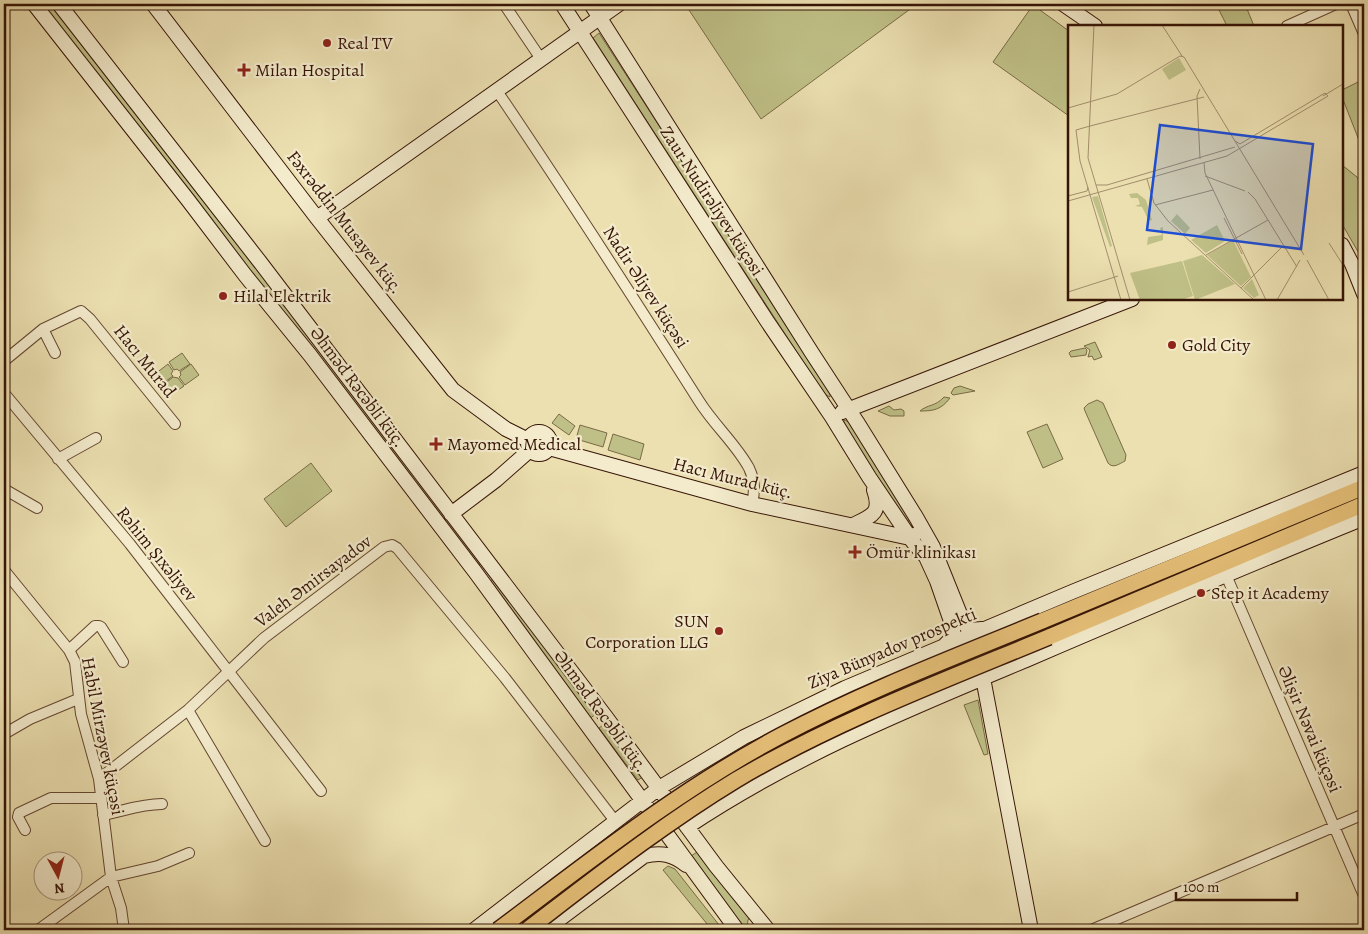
<svg xmlns="http://www.w3.org/2000/svg" width="1368" height="934" font-family="Alegreya,serif">
<rect width="100%" height="100%" fill="#ece0b1"/>
<filter id="stains"><feTurbulence type="fractalNoise" baseFrequency=".004" numOctaves="4"/><feColorMatrix values="0 0 0 0 .2 0 0 0 0 .09 0 0 0 0 .02 0 0 0 .5 -.17"/></filter>
<radialGradient id="worn" r=".72"><stop offset=".6" stop-color="#630" stop-opacity="0"/><stop offset="1" stop-color="#630" stop-opacity=".3"/></radialGradient>
<!-- green -->
<path fill="#bfc087" stroke="#7a6a46" d="M 39,4 L 50,4 L 484,562 L 479,565 Z
M 685,4 L 917,4 L 761,119 Z
M 1216,4 L 1245,4 L 1254,26 L 1227,26 Z
M 1033,5 L 1069,31 L 1069,116 L 993,62 Z
M 599,33 L 830,390 L 830,397 L 824,394 L 593,38 Z
M 1364,79 L 1364,153 L 1342,97 L 1342,90 Z
M 1342,165 L 1357,177 L 1364,189 L 1364,206 L 1359,208 L 1364,222 L 1364,262 L 1342,224 Z
M 1095,342 L 1102,357 L 1094,360 L 1092,356 L 1088,357 L 1090,350 L 1084,346 Z
M 1085,348 L 1087,350 L 1086,355 L 1071,357 L 1069,353 L 1071,351 Z
M 182,353 L 190,364 L 179,371 L 177,369 L 174,370 L 169,362 Z
M 168,364 L 173,371 L 171,374 L 173,376 L 162,384 L 155,374 Z
M 191,364 L 199,375 L 185,385 L 179,377 L 181,375 L 180,372 Z
M 173,377 L 178,378 L 184,386 L 171,395 L 163,385 Z
M 960,386 L 975,391 L 953,395 L 951,393 L 954,388 Z
M 944,397 L 950,398 C 941,410 933,411 920,411 C 928,404 935,407 944,397 Z
M 1097,400 L 1103,403 L 1126,455 L 1125,461 C 1119,464 1113,469 1108,463 L 1085,411 L 1084,408 L 1088,404 Z
M 889,406 L 894,410 L 901,409 L 904,411 L 904,416 L 890,416 L 878,411 Z
M 559,414 L 575,426 L 569,435 L 552,423 Z
M 844,420 L 852,423 L 909,516 L 909,521 L 906,527 L 844,428 Z
M 1047,424 L 1063,459 L 1043,468 L 1027,432 Z
M 580,425 L 607,433 L 603,447 L 576,439 Z
M 613,434 L 644,444 L 640,460 L 608,450 Z
M 311,463 L 332,491 L 286,527 L 264,499 Z
M 495,578 L 595,715 L 590,718 L 490,581 Z
M 978,700 L 988,754 L 984,755 L 964,705 Z
M 603,725 L 643,777 L 638,780 L 599,728 Z
M 697,852 L 750,917 L 748,920 L 747,930 L 745,930 L 691,856 Z
M 668,866 L 675,869 L 723,930 L 712,930 L 663,870 Z"/>
<g fill="none" stroke-linecap="round" stroke-linejoin="round">
<defs>
<path id="street" d="M 504,4 L 541,59
M 1351,4 L 1364,34
M 1287,26 L 1336,4
M 497,91 C 566,193 633,297 699,401 C 714,425 736,444 749,468 C 755,481 755,491 752,504
M 43,329 L 55,353
M 4,361 L 43,329 L 81,311 L 90,319 L 175,424
M 4,393 L 130,544 L 321,791
M 58,459 L 96,438
M 4,489 L 37,508
M 4,570 L 69,650 L 75,662 L 81,714 L 99,779 L 111,877 L 121,908 L 124,930
M 1226,575 L 1364,896
M 69,650 L 95,626 L 99,626 L 101,627 L 123,662
M 188,710 L 265,841
M 4,734 L 30,719 L 78,699
M 99,779 L 188,710 L 264,638 L 384,547 L 392,545 L 397,548 L 505,678 L 615,821
M 103,815 C 124,811 140,804 162,804
M 25,830 L 18,817 L 19,813 L 51,798 L 101,798
M 38,930 L 111,877 L 158,866 L 189,853
M 1091,930 L 1364,814"/>
<path id="secondary" d="M 34,4 L 188,200 L 245,275 L 310,355 L 476,573 L 737,930
M 59,4 L 260,262 L 606,717 L 716,866 L 768,930
M 153,4 L 317,218 L 453,390 L 506,429 L 528,440
M 562,4 L 767,321 L 832,417 L 869,477 L 913,542 L 926,557 L 937,581 L 953,627 L 953,637 L 945,645
M 591,4 L 812,353 L 857,422 L 916,517 L 933,547 L 964,624 L 971,630 L 982,629
M 1063,4 L 1095,26
M 317,218 L 619,4
M 1342,245 L 1352,264 L 1364,294
M 842,412 L 1132,299
M528 443a11 11 0 1 1 22 0a11 11 0 1 1-22 0Z
M 549,448 L 752,504 L 910,538 L 914,535
M 451,514 L 496,480 L 530,450
M 853,525 C 872,516 882,513 874,490
M 983,678 L 1031,930
M 687,827 C 793,756 909,709 1026,660 C 1138,612 1251,564 1364,518
M 474,930 L 659,788 L 744,737 L 845,688 L 1072,592 L 1364,473
M 545,930 L 644,856 C 661,852 673,854 686,865"/>
<path id="primary" d="M 1042,621 L 1364,487
M 1049,637 L 1364,504"/>
</defs>
<!-- street casing -->
<use href="#street" stroke="#644731" stroke-width="12"/>
<!-- secondary casing -->
<use href="#secondary" stroke="#361406" stroke-width="16"/>
<!-- primary casing -->
<use href="#primary" stroke="#361406" stroke-width="18"/>
<!-- street -->
<use href="#street" stroke="#f3ebcc" stroke-width="10"/>
<!-- secondary -->
<use href="#secondary" stroke="#f3ebcc" stroke-width="14"/>
<!-- primary -->
<use href="#primary" stroke="#e6c078" stroke-width="15"/>
<defs>
<path id="primary-bridge" d="M 498,930 C 590,861 680,789 782,735 C 865,691 955,657 1042,621
M 527,930 C 595,878 662,825 736,780 C 834,722 943,681 1049,637"/>
</defs>
<!-- primary-bridge casing -->
<use href="#primary-bridge" stroke="#361406" stroke-width="18" stroke-linecap="butt"/>
<!-- primary-bridge -->
<use href="#primary-bridge" stroke="#e6c078" stroke-width="15"/>
</g>
<!-- markers -->
<g fill="#8f2418" stroke="#f3ebcc" stroke-width="2">
<circle cx="327" cy="43" r="5"/>
<path d="M241.5 62.5h5v5h5v5h-5v5h-5v-5h-5v-5h5z"/>
<circle cx="223" cy="296" r="5"/>
<circle cx="1172" cy="345" r="5"/>
<path d="M433.5 436.5h5v5h5v5h-5v5h-5v-5h-5v-5h5z"/>
<path d="M852.5 544.5h5v5h5v5h-5v5h-5v-5h-5v-5h5z"/>
<circle cx="1201" cy="593" r="5"/>
<circle cx="719" cy="631" r="5"/>
</g>
<g text-anchor="middle" stroke-width="4.5" stroke-linejoin="round" paint-order="stroke">
<!-- poi labels -->
<g font-size="18" fill="#361406" stroke="#f3ebcc" text-anchor="start">
<text x="337" y="49">Real TV</text>
<text x="255" y="76">Milan Hospital</text>
<text x="233" y="302">Hilal Elektrik</text>
<text x="1182" y="351">Gold City</text>
<text x="447" y="450">Mayomed Medical</text>
<text x="866" y="558">Ömür klinikası</text>
<text x="1211" y="599">Step it Academy</text>
<text x="709" y="627" text-anchor="end">SUN<tspan x="709" dy="21">Corporation LLG</tspan></text>
</g>
<!-- street labels -->
<g font-size="18" fill="#361406" stroke="#f3ebcc">
<text transform="translate(712 201) rotate(57)" y="6">Zaur Nudirəliyev küçəsi</text>
<text transform="translate(345 222) rotate(52)" y="6">Fəxrəddin Musayev küç.</text>
<text transform="translate(646 287) rotate(57)" y="6">Nadir Əliyev küçəsi</text>
<text transform="translate(145 361) rotate(51)" y="6">Hacı Murad</text>
<text transform="translate(358 387) rotate(53)" y="6">Əhməd Rəcəbli küç.</text>
<text transform="translate(733 478) rotate(14)" y="6">Hacı Murad küç.</text>
<text transform="translate(157 554) rotate(51)" y="6">Rəhim Şıxəliyev</text>
<text transform="translate(313 581) rotate(-37)" y="6">Valeh Əmirsayadov</text>
<text transform="translate(892 648) rotate(-23)" y="6">Ziya Bünyadov prospekti</text>
<text transform="translate(601 711) rotate(54)" y="6">Əhməd Rəcəbli küç.</text>
<text transform="translate(1310 729) rotate(67)" y="6">Əlişir Nəvai küçəsi</text>
<text transform="translate(103 736) rotate(79)" y="6">Habil Mirzəyev küçəsi</text>
</g>
</g>
<!-- overview -->
<g transform="translate(1068 25)">
<rect width="275" height="275" fill="#ece0b1"/>
<path d="M 111,33 L 118,45 L 101,55 L 94,44 ZM 69,168 L 78,175 L 84,195 L 81,196 L 74,182 L 67,181 L 72,179 L 70,173 L 63,173 L 61,169 ZM 30,171 L 44,221 L 42,222 L 24,172 ZM 109,189 L 122,203 L 117,209 L 103,196 ZM 149,200 L 157,216 L 138,228 L 123,215 ZM 95,202 L 95,215 L 79,220 L 80,212 L 94,210 L 92,203 ZM 165,215 L 183,252 L 173,261 L 139,230 ZM 134,230 L 167,259 L 127,275 L 115,236 ZM 114,236 L 125,271 L 113,275 L 72,275 L 62,248 ZM 184,254 L 191,270 L 186,273 L 175,263 Z" fill="#bfc087"/>
<path fill="none" stroke="#a38e6d" stroke-width="1" d="M 26,0 L 20,133 L 62,275M 94,0 L 114,31M 255,71 L 275,59M 0,83 L 49,69 L 112,31 L 116,32 L 236,230M 22,101 L 136,72M 22,101 L 8,105 L 12,136 L 53,275M 132,134 L 129,71 L 132,64M 136,138 L 137,148 L 198,275M 137,151 L 177,166M 79,154 L 86,178 L 100,196 L 186,275M 28,160 L 39,160 L 167,122M 180,167 L 187,174 L 229,242M 0,171 L 19,166 L 20,162M 0,176 L 159,131 L 260,71 L 257,68 L 172,119 L 167,116M 87,180 L 145,165M 156,193 L 174,229M 261,218 L 275,240M 138,230 L 200,195M 239,235 L 261,275M 173,263 L 215,221M 0,267 L 50,251M 209,275 L 232,235"/>
<path fill="#1d4ed8" fill-opacity="0.15" stroke="#1d4ed8" stroke-width="2.5" d="M 92,100 L 245,119 L 233,224 L 79,205 Z"/>
<rect width="275" height="275" fill="none" stroke="#361406" stroke-width="2.5"/>
</g>
<!-- margin -->
<rect width="1368" height="934" fill="none" stroke="#ece0b1" stroke-width="20"/>
<rect x="5" y="5" width="1358" height="924" fill="none" stroke="#361406" stroke-width="2.5"/>
<rect x="10" y="10" width="1348" height="914" fill="none" stroke="#361406"/>
<!-- north arrow -->
<g transform="translate(58 876) rotate(173)"><circle r="24" fill="#f3ebcc" stroke="#a7957d"/>
<path d="M0-4L9 19L0 12L-9 19Z" fill="#8f2418"/>
<text y="-8" font-size="14" font-weight="bold" text-anchor="middle" fill="#361406">N</text>
</g>
<!-- scale -->
<path d="M1176 892v8h121v-8" fill="none" stroke="#361406" stroke-width="2.5"/>
<text x="1183" y="892" font-size="15" fill="#361406" stroke="#f3ebcc" stroke-width="4" paint-order="stroke">100 m</text>
<rect width="100%" height="100%" filter="url(#stains)"/>
<rect width="100%" height="100%" fill="url(#worn)"/>
</svg>
